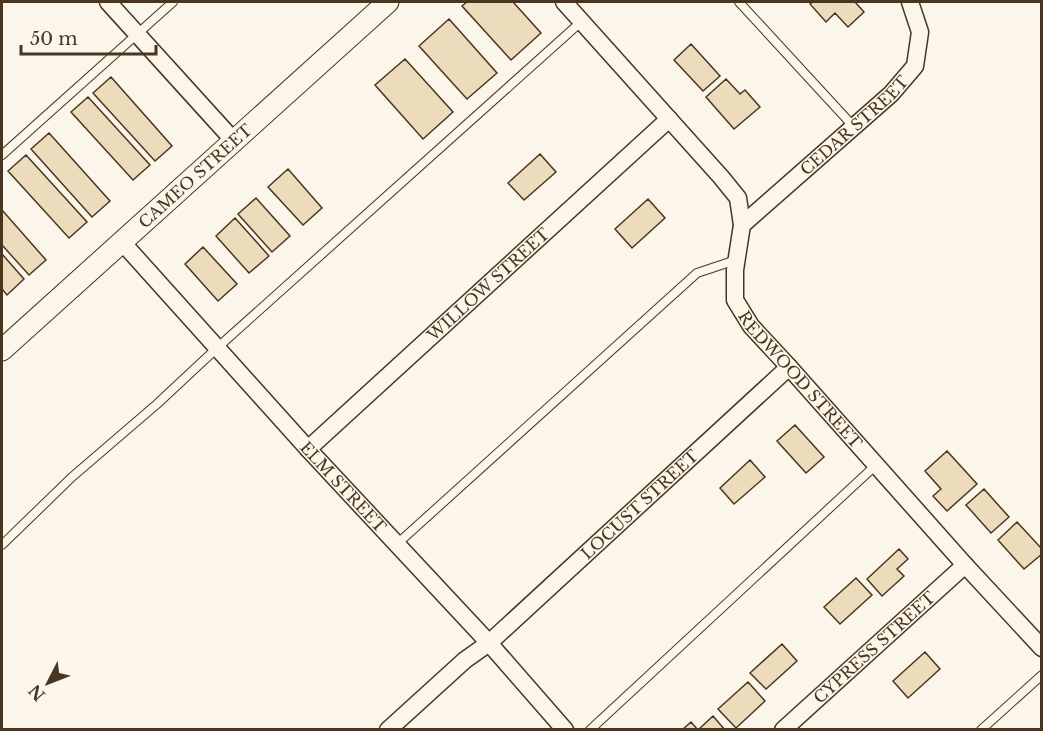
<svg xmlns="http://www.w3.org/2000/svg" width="1043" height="731" font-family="'Libre Baskerville',serif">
<rect width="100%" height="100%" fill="#fbf6e9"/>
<!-- building -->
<path fill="#ecdcbc" stroke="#4a3520" stroke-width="1.5" d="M 467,2 L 513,2 L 541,33 L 511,60 L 462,6 Z
M 813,2 L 855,2 L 864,12 L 848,27 L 835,13 L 826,22 L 810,4 Z
M 449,19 L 497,73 L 467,99 L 419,46 Z
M 691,44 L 720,76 L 703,91 L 674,60 Z
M 405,59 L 453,112 L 423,139 L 375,85 Z
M 111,77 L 172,146 L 155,161 L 93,93 Z
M 726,79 L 740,94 L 745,90 L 760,107 L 734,129 L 706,97 Z
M 88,97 L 150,165 L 133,180 L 71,112 Z
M 49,133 L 110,201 L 92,217 L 31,149 Z
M 540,154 L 556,172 L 524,200 L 508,183 Z
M 26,155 L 87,222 L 69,238 L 8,171 Z
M 288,169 L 322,208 L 303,225 L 268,187 Z
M 256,198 L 290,236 L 272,252 L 238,214 Z
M 648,199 L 665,218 L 632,248 L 615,229 Z
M 2,210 L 46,260 L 29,275 L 2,245 Z
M 235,218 L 269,256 L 249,273 L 216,236 Z
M 203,247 L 237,284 L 218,301 L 185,264 Z
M 2,254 L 24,279 L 7,295 L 2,289 Z
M 795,425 L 824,457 L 806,473 L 777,441 Z
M 947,451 L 977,484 L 947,511 L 933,496 L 941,489 L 925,471 Z
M 750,460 L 765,477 L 734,504 L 720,488 Z
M 984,489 L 1009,517 L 991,533 L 966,505 Z
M 1017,522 L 1042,549 L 1042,554 L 1024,569 L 998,540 Z
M 899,549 L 908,559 L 897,569 L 904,576 L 882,596 L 867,579 Z
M 856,578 L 872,595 L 840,624 L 824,607 Z
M 782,644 L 797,661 L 766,689 L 750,673 Z
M 925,652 L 940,669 L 908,698 L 893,681 Z
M 748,682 L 765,701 L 736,728 L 718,709 Z
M 713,716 L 725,730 L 698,730 Z
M 691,722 L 698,730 L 682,730 Z"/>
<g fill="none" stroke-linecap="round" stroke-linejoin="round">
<defs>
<path id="service" d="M 739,2 L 854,127
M 2,155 L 173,2
M 397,544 L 697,273 L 736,260
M 2,545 L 72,477 L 157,404 L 217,348 L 582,21
M 590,730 L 876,465
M 981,730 L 1042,675"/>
<g id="minor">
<path d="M 108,2 L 234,141"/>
<path id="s1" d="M 564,2 L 721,177 L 738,198 L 742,225 L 735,270 L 735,300 L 751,326 L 789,367 L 965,565 L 1042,648"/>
<path id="s2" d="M 742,225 L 891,94 L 915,66 L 920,32 L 910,2"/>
<path id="s3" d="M 122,242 L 308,449 L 489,643 L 565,730"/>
<path id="s4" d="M 308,449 L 669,119"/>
<path id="s5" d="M 388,730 L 465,660 L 489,643 L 789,367"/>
<path id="s6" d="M 783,730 L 965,565"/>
</g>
<g id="tertiary">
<path id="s7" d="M 2,350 L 388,2"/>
</g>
</defs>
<!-- service casing -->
<use href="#service" stroke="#4a3520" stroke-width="10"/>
<!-- minor casing -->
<use href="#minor" stroke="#4a3520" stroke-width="19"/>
<!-- tertiary casing -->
<use href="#tertiary" stroke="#4a3520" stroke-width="23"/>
<!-- service -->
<use href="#service" stroke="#fbf6e9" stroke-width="8"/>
<!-- minor -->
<use href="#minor" stroke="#fbf6e9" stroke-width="16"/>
<!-- tertiary -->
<use href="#tertiary" stroke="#fbf6e9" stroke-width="21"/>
</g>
<g text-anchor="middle" stroke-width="4.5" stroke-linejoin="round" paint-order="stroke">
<!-- street labels -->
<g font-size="16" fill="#4a3520" stroke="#fbf6e9">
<text dy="6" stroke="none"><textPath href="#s2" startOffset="150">CEDAR STREET</textPath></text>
<text dy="6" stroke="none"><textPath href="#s7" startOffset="260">CAMEO STREET</textPath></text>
<text dy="6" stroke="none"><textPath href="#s4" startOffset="244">WILLOW STREET</textPath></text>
<text dy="6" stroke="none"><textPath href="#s1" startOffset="468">REDWOOD STREET</textPath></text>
<text dy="6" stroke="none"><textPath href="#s3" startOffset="330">ELM STREET</textPath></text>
<text dy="6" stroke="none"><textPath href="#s5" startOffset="338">LOCUST STREET</textPath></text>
<text dy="6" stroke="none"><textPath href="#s6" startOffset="123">CYPRESS STREET</textPath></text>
</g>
</g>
<!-- border -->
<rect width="1043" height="731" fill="none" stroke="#4a3520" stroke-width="6"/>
<!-- north arrow -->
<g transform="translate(48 683) rotate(228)" stroke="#fbf6e9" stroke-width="4.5" paint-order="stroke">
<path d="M0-4.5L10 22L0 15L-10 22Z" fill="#4a3520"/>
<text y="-9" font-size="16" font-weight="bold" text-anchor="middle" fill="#4a3520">N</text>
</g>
<!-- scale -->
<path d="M21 45v9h135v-9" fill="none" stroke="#4a3520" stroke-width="3"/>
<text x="30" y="45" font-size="18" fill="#4a3520" stroke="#fbf6e9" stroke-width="4.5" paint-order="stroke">50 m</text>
</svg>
